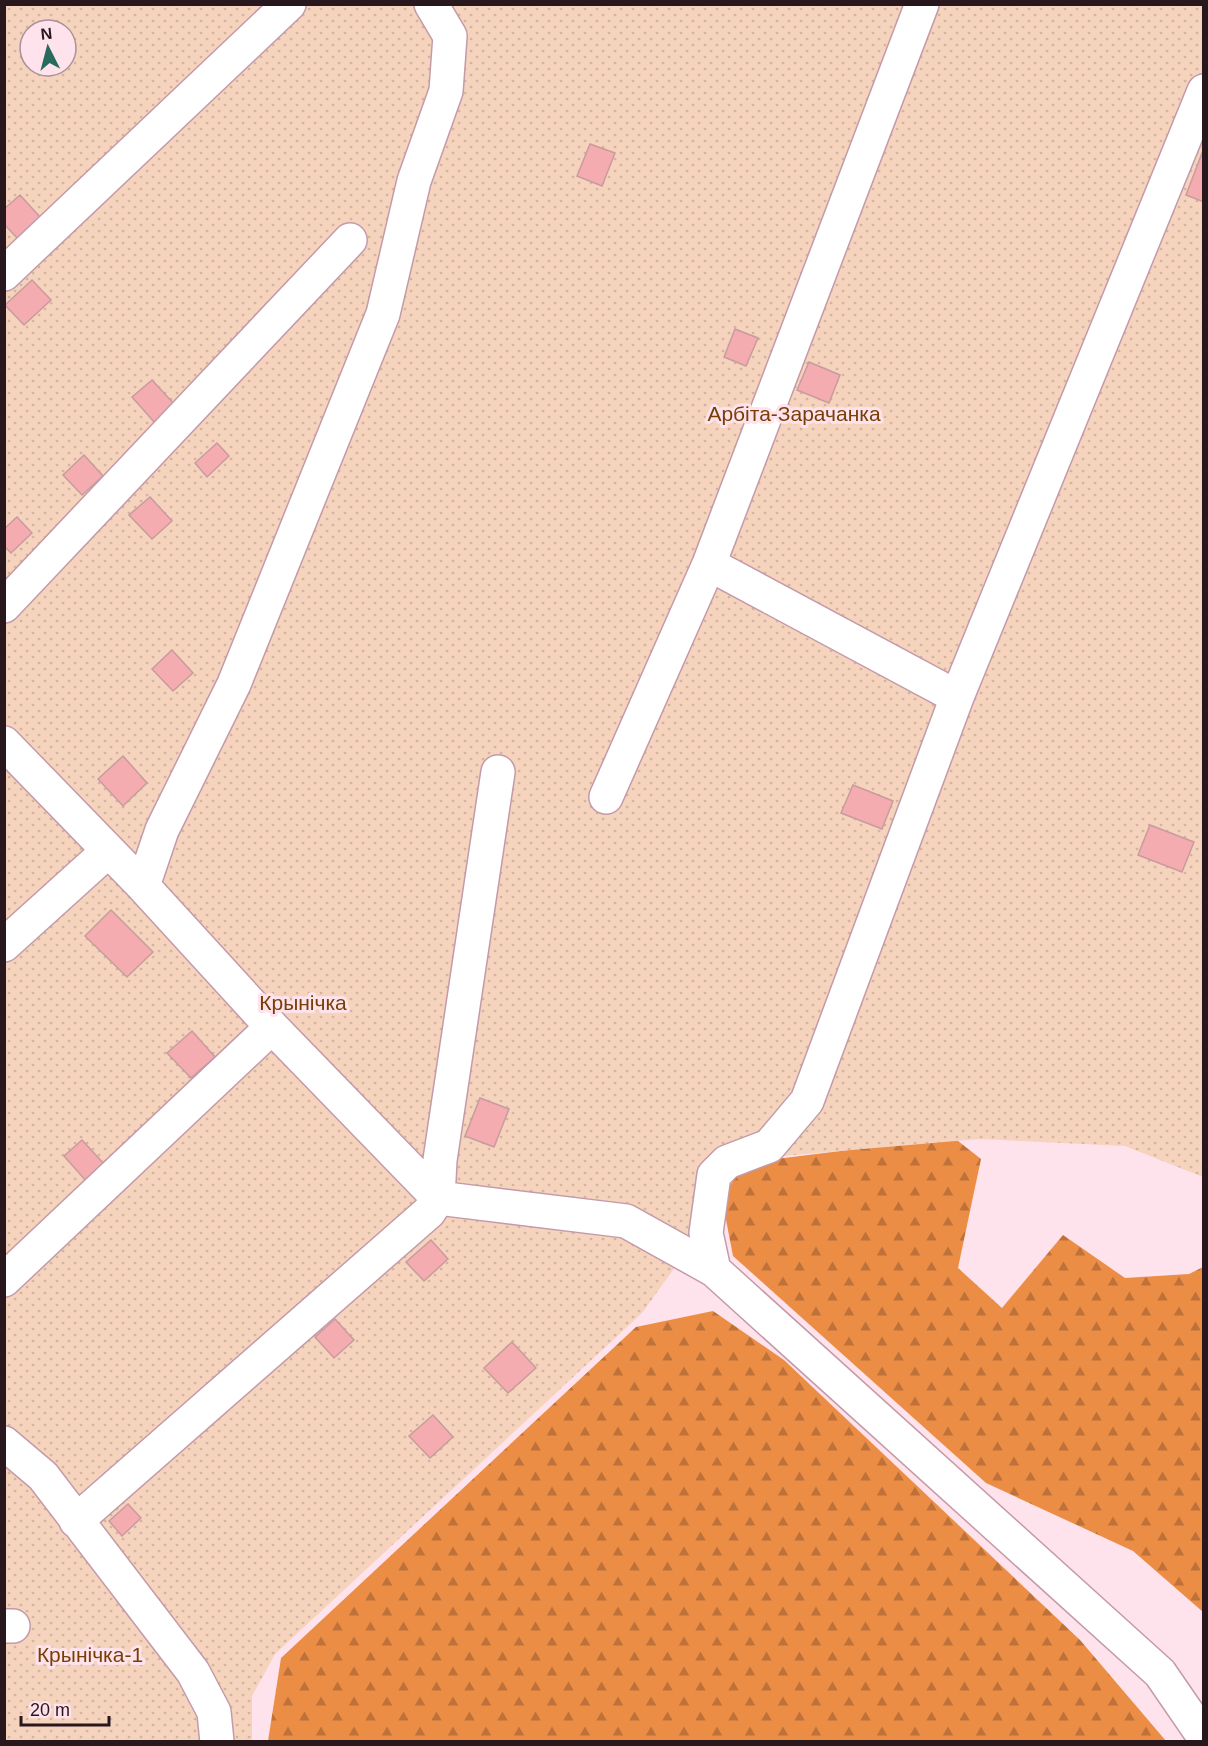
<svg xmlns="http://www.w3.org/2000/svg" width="1208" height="1746" font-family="Arial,sans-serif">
<defs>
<pattern id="forest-firs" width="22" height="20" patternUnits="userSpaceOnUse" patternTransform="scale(1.5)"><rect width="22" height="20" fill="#eb8d45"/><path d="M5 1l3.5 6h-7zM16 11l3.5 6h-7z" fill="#be7239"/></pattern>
<pattern id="park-dots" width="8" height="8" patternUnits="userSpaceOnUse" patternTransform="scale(1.5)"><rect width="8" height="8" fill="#f5d3bc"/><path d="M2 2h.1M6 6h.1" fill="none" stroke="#d2b4a1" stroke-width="1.8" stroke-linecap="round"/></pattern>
</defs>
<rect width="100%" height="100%" fill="#fee2ec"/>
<!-- forest -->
<path fill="url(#forest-firs)" d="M 953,1137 L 981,1159 L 958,1268 L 1002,1308 L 1063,1235 L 1125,1278 L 1189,1274 L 1203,1267 L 1203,1612 L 1133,1551 L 986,1483 L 733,1256 L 722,1199 L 744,1163 Z
M 713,1311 L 784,1360 L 1080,1640 L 1166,1741 L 268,1741 L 281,1658 L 636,1327 Z"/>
<!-- park -->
<path fill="url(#park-dots)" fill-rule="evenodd" d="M 5,5 L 1203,5 L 1203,1177 L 1125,1146 L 979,1139 L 749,1159 L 725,1186 L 699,1234 L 642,1313 L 275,1654 L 252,1696 L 252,1741 L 5,1742 ZM 30,30 L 66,30 L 66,66 L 30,66 Z"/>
<!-- building -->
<path fill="#f5acb0" stroke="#c89b9d" stroke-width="1.5" d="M 590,144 L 615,153 L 602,186 L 577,176 Z
M 1202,153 L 1204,153 L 1204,202 L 1186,195 Z
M 20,195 L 41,218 L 18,239 L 4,224 L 4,209 Z
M 32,280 L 51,300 L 24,325 L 5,305 Z
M 735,329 L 758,338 L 746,366 L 724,357 Z
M 809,362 L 840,375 L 829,403 L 797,390 Z
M 152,380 L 175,405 L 155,423 L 132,397 Z
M 217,443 L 229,456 L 207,477 L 195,463 Z
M 84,455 L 103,476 L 82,495 L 63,475 Z
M 150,497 L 172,521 L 152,539 L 129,515 Z
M 17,517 L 32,533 L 11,553 L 4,546 L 4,529 Z
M 172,650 L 193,673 L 173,691 L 152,669 Z
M 123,756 L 147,783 L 123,806 L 98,779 Z
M 853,785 L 893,801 L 882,829 L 841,813 Z
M 1150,825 L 1194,842 L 1182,872 L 1138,855 Z
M 111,910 L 153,952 L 127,977 L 85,936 Z
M 192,1031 L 215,1057 L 191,1078 L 167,1053 Z
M 480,1098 L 509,1109 L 494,1147 L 465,1136 Z
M 82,1140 L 105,1165 L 87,1182 L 64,1156 Z
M 431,1240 L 448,1259 L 424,1281 L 406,1262 Z
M 335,1319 L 354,1340 L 334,1358 L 315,1337 Z
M 512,1342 L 536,1368 L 508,1393 L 484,1368 Z
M 433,1415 L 453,1437 L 430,1458 L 409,1436 Z
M 128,1504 L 141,1518 L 122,1536 L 109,1521 Z"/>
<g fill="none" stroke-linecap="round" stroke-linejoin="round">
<defs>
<path id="minor" d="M 922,4 L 709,564 L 957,697
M 4,274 L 289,4
M 4,606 L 350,240
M 4,743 L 143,886 L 272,1027 L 438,1198 L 626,1221 L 714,1270 L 1160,1673 L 1204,1737
M 606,797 L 709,564
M 143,886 L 162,830 L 234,684 L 383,314 L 414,181 L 446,91 L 450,36 L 431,4
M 4,945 L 108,851
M 714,1270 L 706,1233 L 714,1175 L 727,1162 L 769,1146 L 807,1101 L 957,697 L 1204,91
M 4,1280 L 272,1027
M 4,1443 L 43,1476 L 193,1672 L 214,1712 L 217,1742
M 76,1521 L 429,1212 L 438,1198 L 440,1160 L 498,772
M 4,1626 L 13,1626"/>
</defs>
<!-- minor casing -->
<use href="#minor" stroke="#c49aa9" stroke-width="36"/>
<!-- minor -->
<use href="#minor" stroke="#fff" stroke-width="33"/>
</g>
<g text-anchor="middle" stroke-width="6" stroke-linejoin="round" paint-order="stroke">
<!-- park labels -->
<g font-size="21" fill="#7a3e05" stroke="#fee2ec">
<text x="794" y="421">Арбіта-Зарачанка</text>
<text x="303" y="1010">Крынічка</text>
<text x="90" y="1662">Крынічка-1</text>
</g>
</g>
<!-- border -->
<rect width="1208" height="1746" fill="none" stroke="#28181e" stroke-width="12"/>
<!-- north arrow -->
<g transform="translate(48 48) rotate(354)"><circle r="28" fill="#fee2ec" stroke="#a8919a" stroke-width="1.5"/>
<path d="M0-4.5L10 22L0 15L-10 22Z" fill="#286b5c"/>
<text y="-9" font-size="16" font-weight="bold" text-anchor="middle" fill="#28181e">N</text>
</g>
<!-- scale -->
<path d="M21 1716v9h88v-9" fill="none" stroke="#28181e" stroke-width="3"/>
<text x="30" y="1716" font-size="18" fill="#28181e" stroke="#fee2ec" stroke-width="4.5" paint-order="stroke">20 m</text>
</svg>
